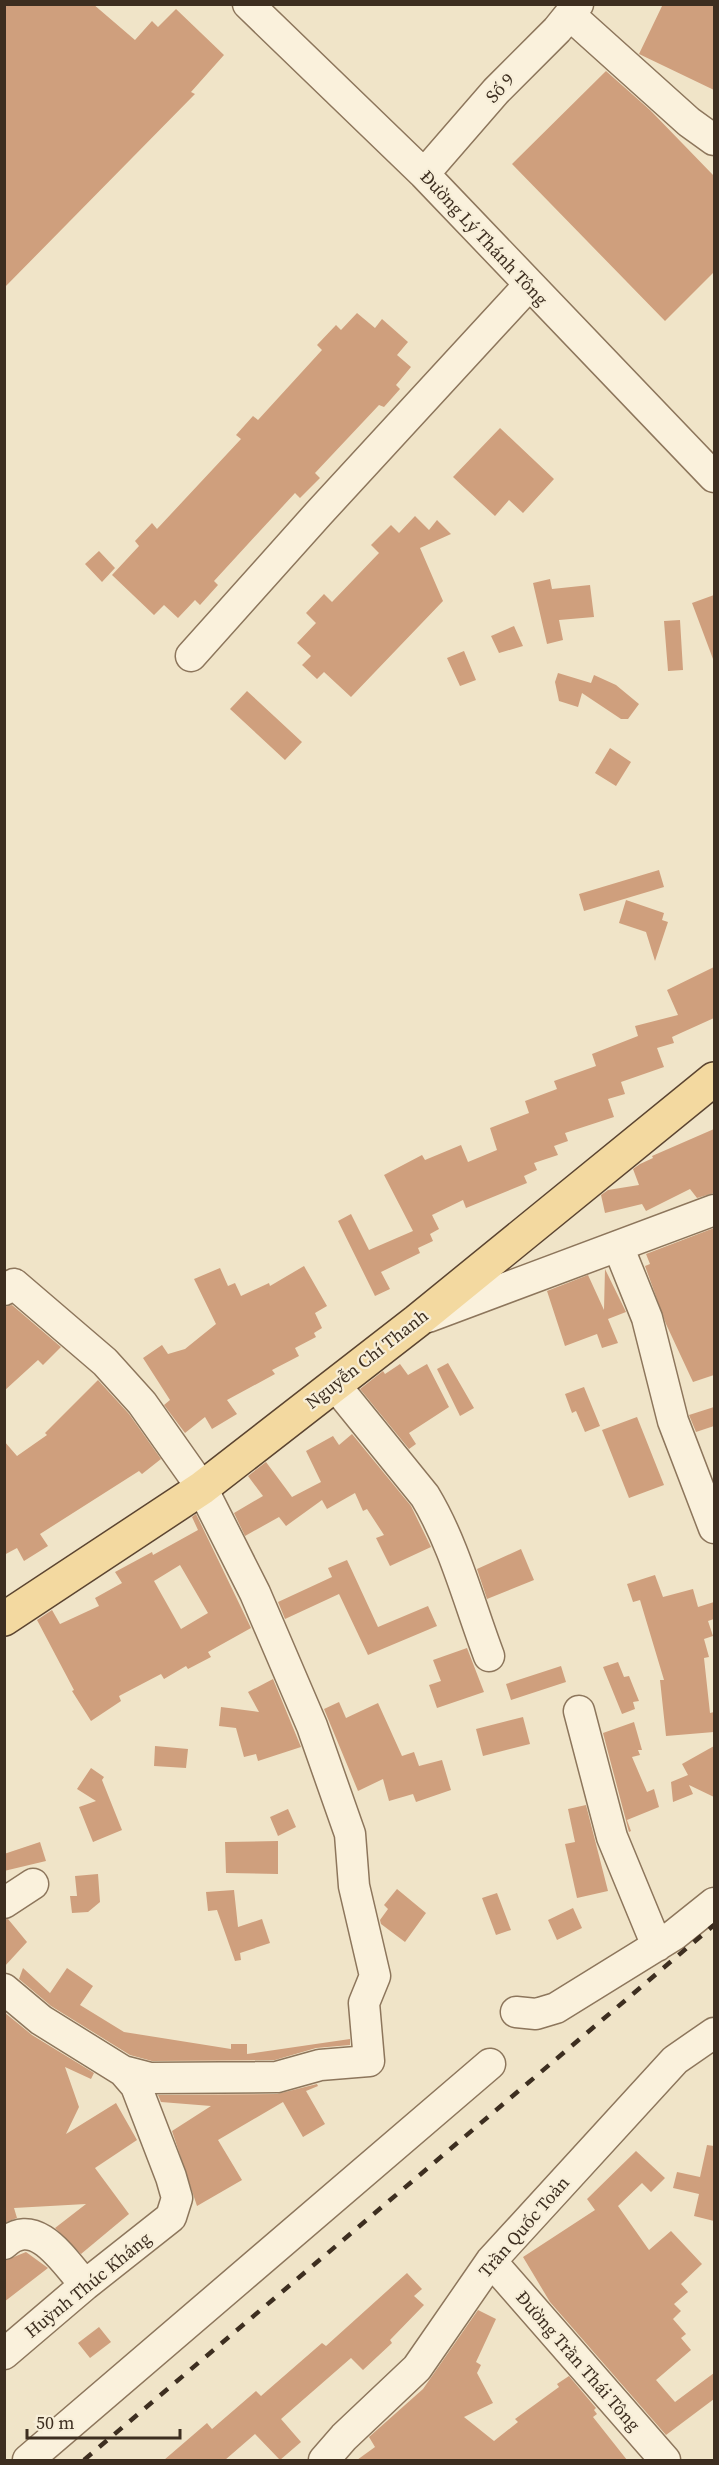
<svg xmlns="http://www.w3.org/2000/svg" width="719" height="2465" font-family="'Source Serif 4',serif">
<rect width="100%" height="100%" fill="#f0e4c8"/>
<!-- building -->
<path fill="#cf9f7d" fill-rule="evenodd" d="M 4,4 L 93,4 L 135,40 L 152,21 L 158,27 L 176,9 L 224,55 L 191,92 L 195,94 L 4,288 Z
M 663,4 L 714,4 L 714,90 L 639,54 Z
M 606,71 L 650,110 L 714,176 L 714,272 L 665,321 L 512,164 Z
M 357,313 L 375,328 L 382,319 L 408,342 L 397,355 L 411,367 L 396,385 L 400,389 L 384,407 L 379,405 L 315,473 L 320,478 L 300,498 L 295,493 L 214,581 L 218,585 L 200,605 L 195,600 L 178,618 L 164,605 L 154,615 L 112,575 L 139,546 L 135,541 L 152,523 L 157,529 L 241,439 L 236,435 L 253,416 L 258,420 L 322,350 L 317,345 L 336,325 L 341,330 Z
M 500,428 L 554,479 L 523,513 L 509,500 L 495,516 L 453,477 Z
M 415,516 L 429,530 L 437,520 L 451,534 L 420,548 L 443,601 L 351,697 L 324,672 L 317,679 L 302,665 L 311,656 L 297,643 L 316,623 L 306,613 L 324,594 L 332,602 L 379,553 L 371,545 L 391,525 L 399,533 Z
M 99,551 L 115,568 L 102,582 L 85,564 Z
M 550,579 L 552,589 L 590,585 L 594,617 L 559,620 L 563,640 L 547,644 L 533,583 Z
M 714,595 L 714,659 L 713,659 L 692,603 Z
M 680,620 L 683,670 L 668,671 L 664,621 Z
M 514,626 L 523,646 L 499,653 L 491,636 Z
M 464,651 L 476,680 L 460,686 L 447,658 Z
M 558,673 L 591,683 L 594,675 L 616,685 L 639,704 L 628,719 L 621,719 L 582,693 L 578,707 L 559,701 L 555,682 Z
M 247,691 L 302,742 L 285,760 L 230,709 Z
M 610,748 L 631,762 L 616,786 L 595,773 Z
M 659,870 L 664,887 L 584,911 L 579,894 Z
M 626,900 L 664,913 L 662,920 L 668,922 L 655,961 L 646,932 L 619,923 Z
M 714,967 L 714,1018 L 672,1037 L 674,1043 L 657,1048 L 664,1067 L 621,1082 L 625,1094 L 608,1099 L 614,1117 L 565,1133 L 568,1141 L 554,1146 L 558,1155 L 534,1163 L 537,1170 L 524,1176 L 527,1183 L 466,1208 L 463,1200 L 432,1215 L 439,1229 L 430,1234 L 433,1241 L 418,1248 L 420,1253 L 381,1272 L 390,1289 L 375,1296 L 338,1221 L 351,1214 L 369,1250 L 413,1231 L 384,1175 L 422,1155 L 425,1160 L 461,1145 L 468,1162 L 497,1150 L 490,1128 L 529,1113 L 525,1101 L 557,1089 L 554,1081 L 596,1066 L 592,1054 L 638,1036 L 635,1026 L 678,1015 L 667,990 Z
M 714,1129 L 714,1193 L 697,1198 L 690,1189 L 646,1211 L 642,1204 L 605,1213 L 601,1195 L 608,1190 L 639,1185 L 633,1169 L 640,1164 L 653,1158 L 652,1156 Z
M 714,1228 L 714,1375 L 693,1382 L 666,1324 L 645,1266 L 650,1264 L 646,1254 Z
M 304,1266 L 327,1306 L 315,1313 L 322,1328 L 314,1333 L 316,1337 L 295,1348 L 299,1356 L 272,1370 L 275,1374 L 227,1400 L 237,1414 L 212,1429 L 205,1417 L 185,1433 L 164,1405 L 170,1400 L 143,1358 L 162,1345 L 168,1354 L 185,1349 L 216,1324 L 194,1279 L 220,1268 L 228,1286 L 235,1283 L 241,1296 L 269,1283 L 270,1286 Z
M 605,1269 L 626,1312 L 608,1319 L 618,1343 L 602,1348 L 597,1334 L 565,1346 L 547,1291 L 588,1275 L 604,1310 Z
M 12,1305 L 61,1347 L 43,1365 L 38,1360 L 4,1391 L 4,1307 Z
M 448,1363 L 474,1408 L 460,1416 L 437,1369 Z
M 400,1364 L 408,1375 L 427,1364 L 449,1407 L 409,1433 L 416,1444 L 409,1449 L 360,1389 L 383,1371 L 385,1374 Z
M 98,1380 L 129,1414 L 161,1459 L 142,1474 L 139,1471 L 40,1534 L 48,1546 L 24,1561 L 17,1548 L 4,1555 L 4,1441 L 17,1456 L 47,1435 L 45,1433 Z
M 584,1387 L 600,1426 L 585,1432 L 576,1411 L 572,1413 L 565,1394 Z
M 714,1407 L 714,1426 L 696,1432 L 689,1415 Z
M 637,1417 L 664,1485 L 629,1498 L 602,1430 Z
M 352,1434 L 411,1506 L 431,1547 L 390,1566 L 376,1538 L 384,1535 L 367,1509 L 363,1511 L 355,1493 L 327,1509 L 322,1500 L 286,1526 L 279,1517 L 245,1536 L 234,1513 L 263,1496 L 248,1476 L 266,1462 L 292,1497 L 321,1482 L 306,1451 L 333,1436 L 339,1445 Z
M 196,1514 L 251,1628 L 208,1652 L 211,1657 L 188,1669 L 186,1666 L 164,1679 L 161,1674 L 119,1696 L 121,1701 L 91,1721 L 72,1691 L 74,1690 L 37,1620 L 52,1610 L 60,1624 L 99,1606 L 95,1598 L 122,1583 L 115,1572 L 152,1552 L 153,1555 L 198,1530 L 192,1517 ZM 180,1565 L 208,1613 L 181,1629 L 154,1581 Z
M 521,1549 L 534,1580 L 487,1599 L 477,1569 Z
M 347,1560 L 378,1627 L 428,1606 L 437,1626 L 368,1655 L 339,1594 L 285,1619 L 278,1602 L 332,1577 L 328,1568 Z
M 655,1575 L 663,1597 L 693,1589 L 698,1607 L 714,1602 L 714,1619 L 708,1621 L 713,1636 L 704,1639 L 709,1657 L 704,1658 L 710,1713 L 714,1712 L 714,1732 L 666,1736 L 660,1680 L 664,1680 L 640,1600 L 633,1602 L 627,1584 Z
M 467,1648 L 484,1692 L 437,1708 L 429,1685 L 441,1681 L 433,1660 Z
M 618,1662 L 624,1677 L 629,1676 L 639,1701 L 633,1702 L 635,1709 L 622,1714 L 603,1667 Z
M 561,1666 L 566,1682 L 511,1700 L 506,1684 Z
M 273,1679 L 301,1747 L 258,1761 L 256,1754 L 244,1757 L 236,1728 L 219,1726 L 221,1707 L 259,1712 L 248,1692 Z
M 339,1702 L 346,1718 L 378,1703 L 402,1756 L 414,1752 L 419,1766 L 442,1760 L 451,1790 L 416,1802 L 413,1794 L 389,1801 L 383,1779 L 358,1791 L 324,1709 Z
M 523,1717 L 530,1744 L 483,1756 L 476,1729 Z
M 634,1722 L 642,1750 L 638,1750 L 640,1755 L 632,1757 L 647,1792 L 654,1789 L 659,1807 L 627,1820 L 631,1831 L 629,1832 L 603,1733 Z
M 155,1746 L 188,1749 L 186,1768 L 154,1766 Z
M 714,1746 L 714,1797 L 689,1785 L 693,1794 L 673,1802 L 671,1782 L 688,1775 L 682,1764 Z
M 91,1768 L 104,1777 L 102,1780 L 122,1830 L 93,1842 L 79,1807 L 96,1801 L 77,1789 Z
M 586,1805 L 608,1891 L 577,1898 L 565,1844 L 575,1842 L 568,1809 Z
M 288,1809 L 296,1827 L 278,1836 L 270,1817 Z
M 278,1841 L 278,1874 L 226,1873 L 225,1842 Z
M 40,1842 L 46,1861 L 4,1871 L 4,1854 Z
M 98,1874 L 100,1902 L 88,1912 L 72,1913 L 70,1896 L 77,1896 L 75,1876 Z
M 397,1889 L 426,1913 L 405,1942 L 381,1924 L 380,1920 L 388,1909 L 384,1905 Z
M 234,1890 L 238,1927 L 262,1919 L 270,1943 L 240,1953 L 241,1960 L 235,1961 L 217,1910 L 208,1911 L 206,1892 Z
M 497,1893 L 511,1930 L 496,1935 L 482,1898 Z
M 573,1908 L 582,1928 L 557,1940 L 548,1920 Z
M 8,1919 L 27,1942 L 4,1967 L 4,1920 Z
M 23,1968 L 50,1993 L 67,1968 L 93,1986 L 80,2005 L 124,2032 L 231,2049 L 231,2044 L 247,2044 L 247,2054 L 350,2039 L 350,2045 L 316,2048 L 275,2060 L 152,2061 L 130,2055 L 51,2006 L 19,1979 Z
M 4,2012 L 32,2035 L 94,2073 L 91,2079 L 65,2067 L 79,2107 L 66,2134 L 116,2103 L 137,2140 L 95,2168 L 129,2214 L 81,2254 L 55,2228 L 86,2204 L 14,2208 L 17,2218 L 4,2223 Z
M 317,2084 L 318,2086 L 306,2091 L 325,2124 L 303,2137 L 283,2102 L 218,2140 L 242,2180 L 197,2206 L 172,2131 L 211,2106 L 161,2102 L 158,2095 L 277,2094 Z
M 707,2145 L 714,2146 L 714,2221 L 694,2216 L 699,2194 L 673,2188 L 677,2172 L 700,2177 Z
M 636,2151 L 665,2178 L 651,2192 L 642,2183 L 618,2206 L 649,2250 L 671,2231 L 702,2264 L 681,2284 L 688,2292 L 674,2304 L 681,2311 L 673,2319 L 686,2334 L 681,2338 L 691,2350 L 656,2380 L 675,2402 L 714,2373 L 714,2399 L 666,2435 L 550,2302 L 523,2257 L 595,2210 L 587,2199 Z
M 26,2252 L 48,2268 L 4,2302 L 4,2261 Z
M 407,2273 L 422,2289 L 414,2296 L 424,2305 L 390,2340 L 392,2343 L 363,2370 L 351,2358 L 281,2419 L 301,2442 L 280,2460 L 255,2434 L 225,2460 L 164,2460 L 207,2423 L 212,2429 L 256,2391 L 261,2396 L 322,2343 L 326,2346 Z
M 478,2310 L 496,2319 L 476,2362 L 481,2365 L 477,2373 L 493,2403 L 464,2417 L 494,2441 L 518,2422 L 515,2419 L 559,2387 L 557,2384 L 569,2376 L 596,2408 L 594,2410 L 597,2414 L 593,2417 L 627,2460 L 357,2460 L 375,2447 L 369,2437 L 423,2389 Z
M 99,2327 L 111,2342 L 90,2358 L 78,2343 Z"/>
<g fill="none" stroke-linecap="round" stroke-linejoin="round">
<defs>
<path id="minor" d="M 248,4 L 424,174 L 714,477
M 570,15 L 689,122 L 714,140
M 424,174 L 496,91 L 557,30 L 578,4
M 191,656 L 319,513 L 529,285
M 618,1246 L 647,1318 L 673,1421 L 714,1528
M 4,1290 L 14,1284 L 105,1362 L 142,1403 L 202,1488 L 255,1593 L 312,1726 L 350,1834 L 354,1886 L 375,1976 L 364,2003 L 369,2061 L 320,2065 L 277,2077 L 150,2078 L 123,2071
M 428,1317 L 714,1210
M 335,1385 L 425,1496 C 454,1544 469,1603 489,1656
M 579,1711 L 612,1837 L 657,1946
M 4,1903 L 33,1884
M 4,1989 L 41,2020 L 123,2071 L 136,2086 L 171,2177 L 177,2198 L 171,2217 L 85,2285 L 4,2354
M 516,2012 L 536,2014 L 556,2008 L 674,1935 L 714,1903
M 4,2244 C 36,2213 66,2264 85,2285
M 491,2261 L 665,2460
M 28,2460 L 490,2064
M 324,2460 L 344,2437 L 417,2368 L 491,2261 L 675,2060 L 714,2033"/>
<path id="major" d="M 4,1619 L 202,1488 L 417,1321 L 714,1079"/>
</defs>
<!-- minor casing -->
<use href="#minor" stroke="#8d765c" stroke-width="33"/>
<!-- major casing -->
<use href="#major" stroke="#5b4430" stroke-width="36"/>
<!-- minor -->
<use href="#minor" stroke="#faf1dc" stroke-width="30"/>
<!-- major -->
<use href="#major" stroke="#f3d9a0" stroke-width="33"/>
<!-- rail -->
<path stroke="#3d2e20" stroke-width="4.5" stroke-dasharray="10 10" stroke-linecap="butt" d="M 84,2460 L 714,1925"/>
</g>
<g text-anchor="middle" stroke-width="4.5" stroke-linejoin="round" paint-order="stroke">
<!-- street labels -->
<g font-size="18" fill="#3d2e20" stroke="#f7eed8">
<text transform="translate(500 88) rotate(-47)" y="6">Số 9</text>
<text transform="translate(484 238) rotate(47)" y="6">Đường Lý Thánh Tông</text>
<text transform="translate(367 1359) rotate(-38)" y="6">Nguyễn Chí Thanh</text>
<text transform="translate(524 2227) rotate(-49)" y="6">Trần Quốc Toản</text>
<text transform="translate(88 2285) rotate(-39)" y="6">Huỳnh Thúc Kháng</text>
<text transform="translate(578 2361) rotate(49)" y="6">Đường Trần Thái Tông</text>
</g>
</g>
<!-- border -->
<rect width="719" height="2465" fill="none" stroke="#3d2e20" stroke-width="12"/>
<!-- scale -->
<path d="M27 2429v9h153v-9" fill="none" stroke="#3d2e20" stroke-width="3"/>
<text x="36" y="2429" font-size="18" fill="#3d2e20" stroke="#f7eed8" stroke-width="4.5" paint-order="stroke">50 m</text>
</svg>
